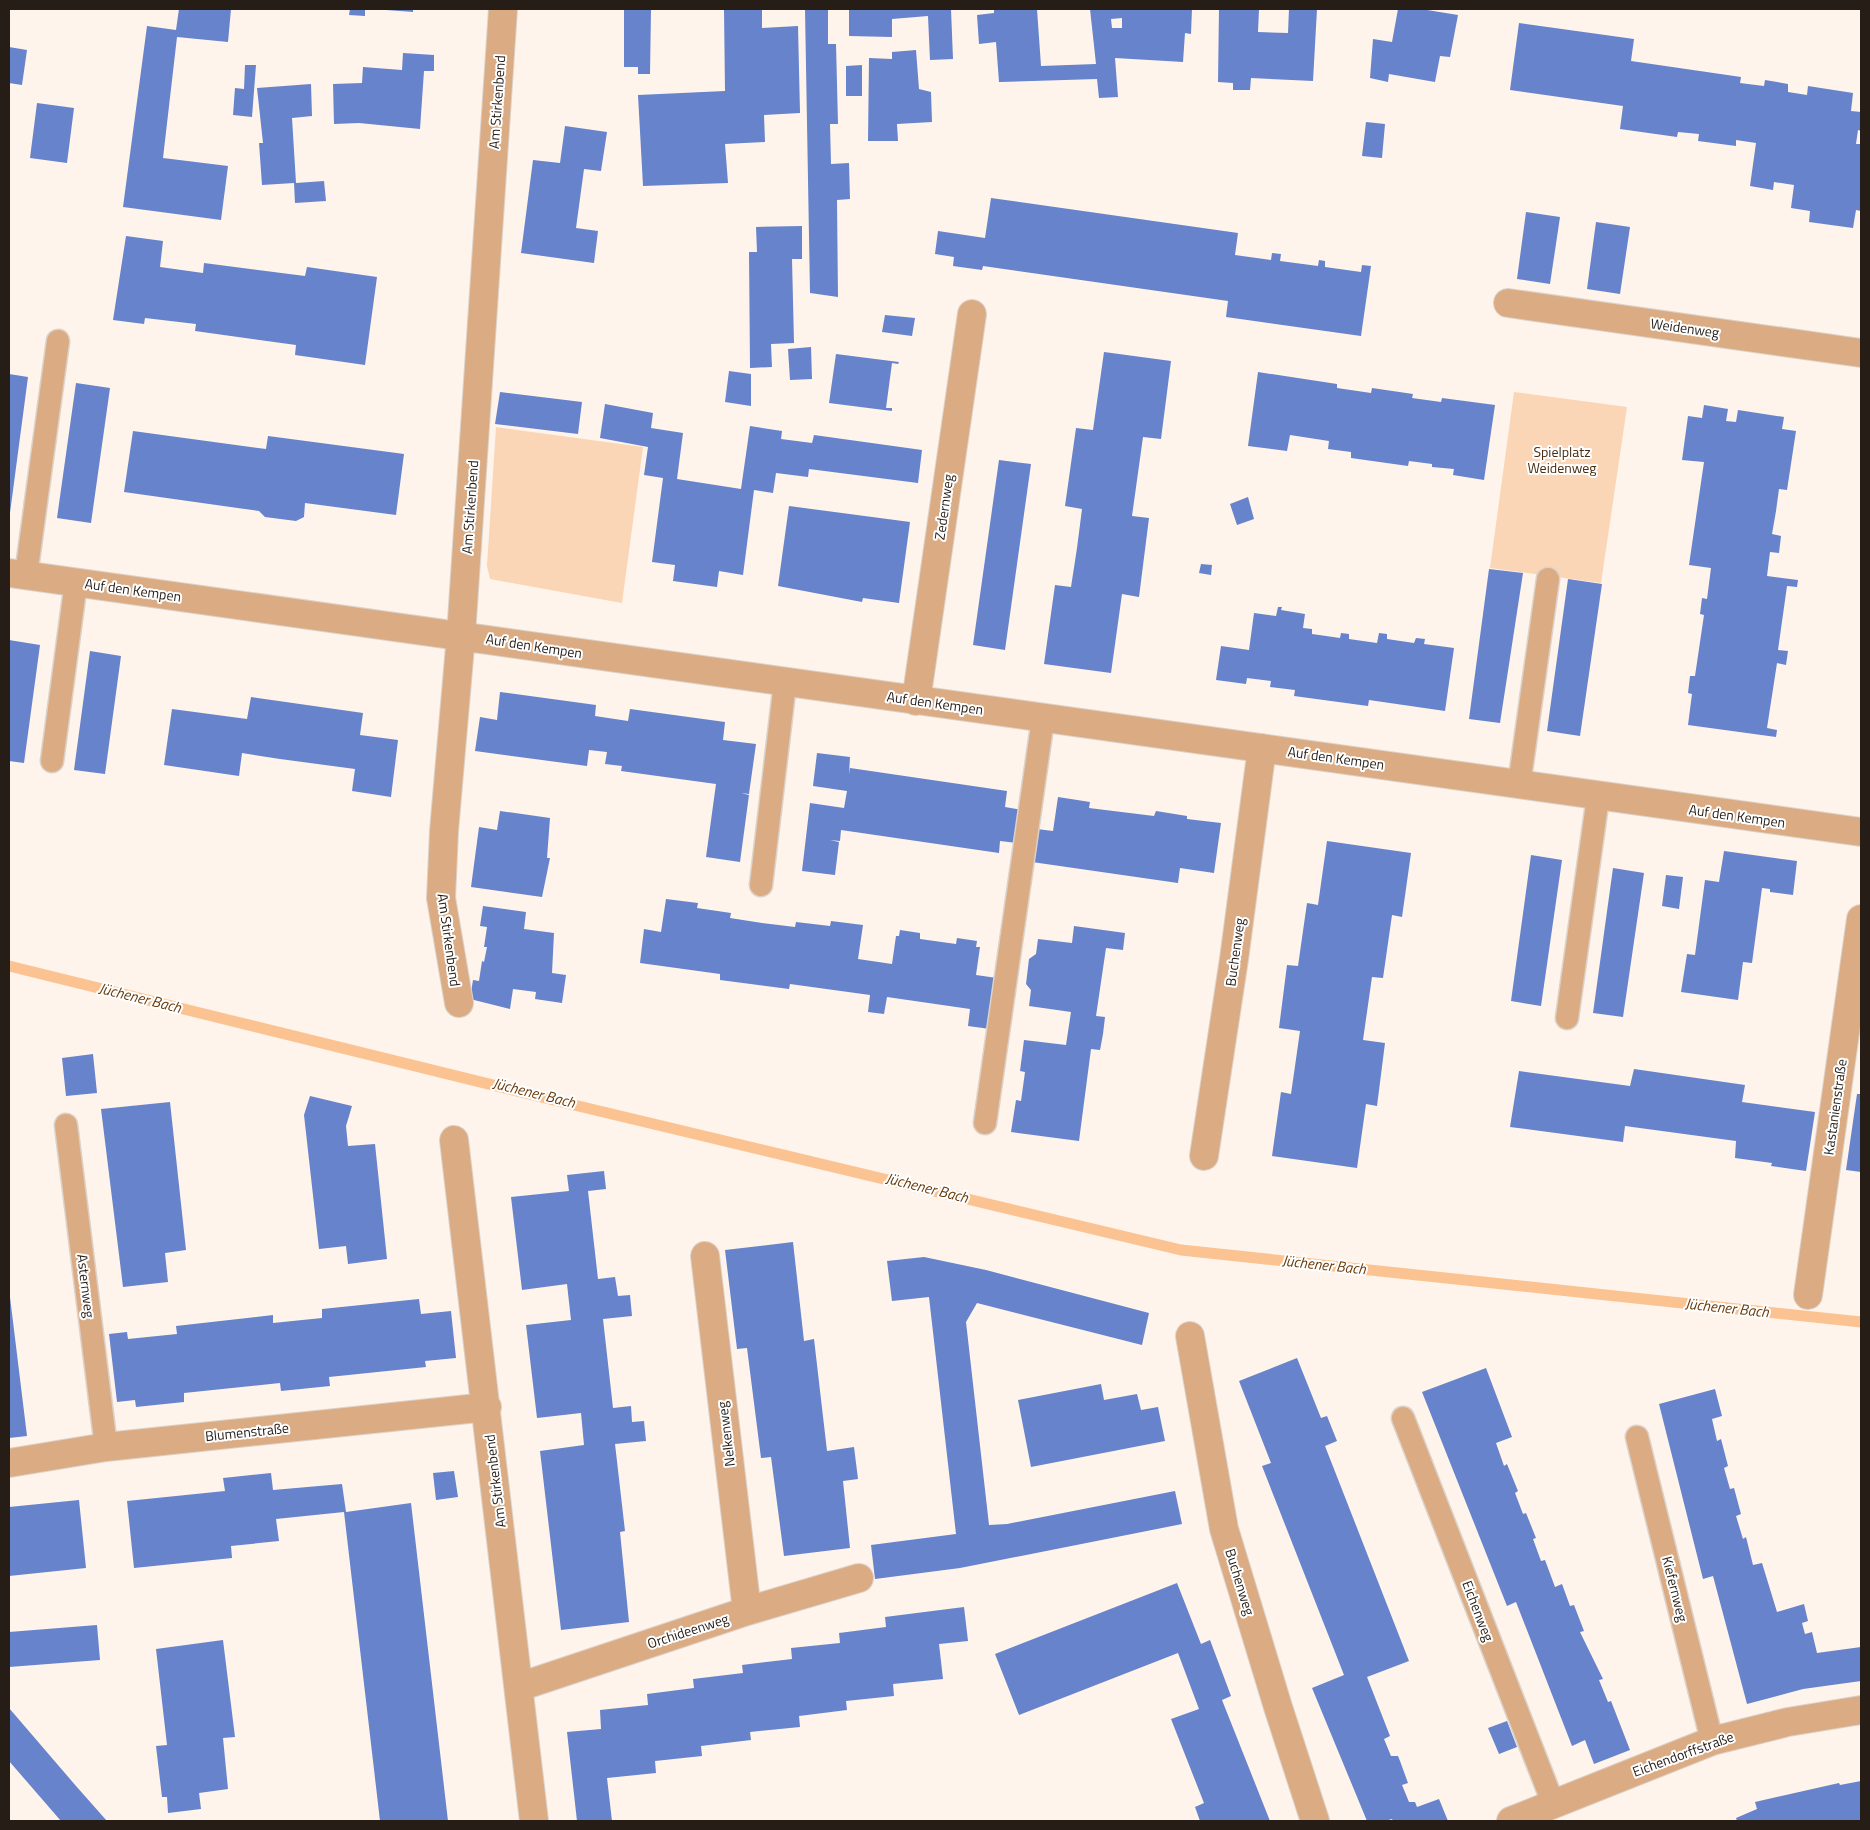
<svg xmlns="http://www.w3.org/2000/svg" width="1870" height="1830" font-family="'Titillium Web',sans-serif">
<rect width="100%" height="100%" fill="#fef4ec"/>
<!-- green -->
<path fill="#fad5b6" d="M 1514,392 L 1627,407 L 1601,583 L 1490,568 Z
M 496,427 L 643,447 L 622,603 L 490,579 L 487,566 Z"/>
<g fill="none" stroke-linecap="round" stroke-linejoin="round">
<!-- stream -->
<path stroke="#fcc392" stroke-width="11" d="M 9,966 L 570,1104 L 1181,1250 L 1861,1322"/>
</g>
<!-- building -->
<path fill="#6683cb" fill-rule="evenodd" d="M 179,9 L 231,9 L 228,42 L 177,37 L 163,158 L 228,166 L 221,220 L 123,207 L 147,26 L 176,30 Z
M 350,9 L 365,9 L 365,16 L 349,15 Z
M 386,9 L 413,9 L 413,12 L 386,10 Z
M 624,9 L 651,9 L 650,74 L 638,74 L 638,67 L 624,67 Z
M 724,9 L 762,9 L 762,28 L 798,26 L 800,113 L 764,115 L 765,142 L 725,144 L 728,183 L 643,186 L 638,95 L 725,91 Z
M 805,9 L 828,9 L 828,44 L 836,44 L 838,124 L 830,124 L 831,164 L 849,163 L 850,199 L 837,200 L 838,297 L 810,293 Z
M 849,9 L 951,9 L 953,59 L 930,60 L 928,16 L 892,19 L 892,37 L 849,36 Z
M 994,9 L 1037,9 L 1041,66 L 1096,64 L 1090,9 L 1192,9 L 1191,34 L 1185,33 L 1183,62 L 1115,58 L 1118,97 L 1099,98 L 1097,79 L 999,82 L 996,42 L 979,44 L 977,15 L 994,13 ZM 1122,18 L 1122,28 L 1112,28 L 1111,19 Z
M 1219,9 L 1259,9 L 1258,32 L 1288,33 L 1289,9 L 1317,9 L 1313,81 L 1251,78 L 1250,90 L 1233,90 L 1233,83 L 1218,82 Z
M 1398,9 L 1421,9 L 1458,15 L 1450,57 L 1440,56 L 1435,82 L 1389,74 L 1388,82 L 1370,78 L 1373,39 L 1392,42 Z
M 1519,23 L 1634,39 L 1631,61 L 1741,77 L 1740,83 L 1764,86 L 1765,80 L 1788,84 L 1788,92 L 1807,95 L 1808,86 L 1853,93 L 1851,111 L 1861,112 L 1861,131 L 1858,130 L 1856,144 L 1861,144 L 1861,211 L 1856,210 L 1853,228 L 1809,222 L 1810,211 L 1791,208 L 1794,185 L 1774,182 L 1773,190 L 1750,186 L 1756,143 L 1736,140 L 1736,146 L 1698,141 L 1699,134 L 1678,132 L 1677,137 L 1620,129 L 1623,106 L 1510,90 Z
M 9,47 L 27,50 L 22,85 L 9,83 Z
M 916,50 L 919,89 L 931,92 L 932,122 L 897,124 L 898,141 L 868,141 L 869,58 L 892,59 L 892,52 Z
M 403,53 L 434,55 L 434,71 L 424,71 L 420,129 L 359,123 L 334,124 L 333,84 L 362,83 L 363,67 L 402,70 Z
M 245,65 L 256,65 L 252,117 L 233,115 L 235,88 L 244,89 Z
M 862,65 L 862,96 L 846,96 L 846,66 Z
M 311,84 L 312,116 L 292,118 L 296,183 L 324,181 L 326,201 L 295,203 L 294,183 L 262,185 L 259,143 L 263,143 L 257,88 Z
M 37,103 L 74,108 L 67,163 L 30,158 Z
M 1366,122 L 1385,124 L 1382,158 L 1362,156 Z
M 565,126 L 607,132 L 601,171 L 584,169 L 576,228 L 598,231 L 594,263 L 521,253 L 533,160 L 560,163 Z
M 991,198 L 1238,233 L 1235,255 L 1271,260 L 1272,253 L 1281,254 L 1280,261 L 1318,266 L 1319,260 L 1325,261 L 1325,267 L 1361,272 L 1362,265 L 1371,266 L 1361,336 L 1226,317 L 1228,301 L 983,266 L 982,270 L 953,266 L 954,257 L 935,254 L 938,231 L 985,238 Z
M 1526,212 L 1560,217 L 1550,284 L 1517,279 Z
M 1596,222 L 1630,227 L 1620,294 L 1587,289 Z
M 802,226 L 802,259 L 792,259 L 794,343 L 771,344 L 772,367 L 750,368 L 749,252 L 757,252 L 756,227 Z
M 126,236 L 163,241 L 160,267 L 203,273 L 204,263 L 305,276 L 307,267 L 377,277 L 365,365 L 295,355 L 296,345 L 195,331 L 196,324 L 145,318 L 144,324 L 113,320 Z
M 885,315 L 915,318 L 912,336 L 882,332 Z
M 811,347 L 812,379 L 790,380 L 788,349 Z
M 1104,352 L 1171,361 L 1161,439 L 1143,437 L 1132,516 L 1149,518 L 1139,597 L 1122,594 L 1111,673 L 1044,664 L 1055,585 L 1071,587 L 1077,548 L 1082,509 L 1065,506 L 1076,428 L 1093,430 Z
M 836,354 L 899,362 L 898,364 L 892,363 L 886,408 L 892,408 L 892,411 L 829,403 Z
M 729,371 L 751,374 L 751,406 L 725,402 Z
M 1258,372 L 1337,384 L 1337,388 L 1371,393 L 1372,388 L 1413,394 L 1412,398 L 1441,402 L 1442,398 L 1495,405 L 1484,480 L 1453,475 L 1454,469 L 1432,467 L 1432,464 L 1409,461 L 1408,466 L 1351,458 L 1351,452 L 1328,449 L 1329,441 L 1290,435 L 1287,451 L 1248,446 Z
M 9,374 L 28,377 L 10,513 L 9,513 Z
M 76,383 L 110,388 L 91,523 L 57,518 Z
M 500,392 L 582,402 L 578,434 L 495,424 Z
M 605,404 L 653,413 L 651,428 L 683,433 L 677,479 L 741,489 L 750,426 L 782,431 L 781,439 L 812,443 L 814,435 L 922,450 L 918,483 L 809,469 L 808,477 L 776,473 L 773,493 L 754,490 L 743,575 L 719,571 L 717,587 L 673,581 L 675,565 L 652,562 L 663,478 L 644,475 L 648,447 L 600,438 Z
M 1704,405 L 1728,409 L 1726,421 L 1736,422 L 1738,410 L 1784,417 L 1782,429 L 1796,431 L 1787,490 L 1779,489 L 1776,511 L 1772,534 L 1781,536 L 1779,553 L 1770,552 L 1767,576 L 1798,580 L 1797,587 L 1787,586 L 1778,650 L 1788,651 L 1786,665 L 1777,663 L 1767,728 L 1777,730 L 1776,737 L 1688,725 L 1692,694 L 1688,693 L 1690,676 L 1695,676 L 1704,615 L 1700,614 L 1702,598 L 1707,599 L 1711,568 L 1689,565 L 1704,462 L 1682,460 L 1688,416 L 1702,418 Z
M 133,431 L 266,449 L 268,436 L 404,454 L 396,515 L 305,503 L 304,517 L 296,521 L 265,517 L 259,511 L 124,492 Z
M 999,460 L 1031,464 L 1005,650 L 973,645 Z
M 1248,497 L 1254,519 L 1237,525 L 1230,504 Z
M 789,506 L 910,522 L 899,603 L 863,598 L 862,602 L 778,586 Z
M 1201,564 L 1212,565 L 1211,575 L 1199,573 Z
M 1489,569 L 1523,573 L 1500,723 L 1469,719 Z
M 1568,579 L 1602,584 L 1580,736 L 1547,731 Z
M 1278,607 L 1282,607 L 1281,610 L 1305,614 L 1303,628 L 1312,629 L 1312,634 L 1340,638 L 1341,633 L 1349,634 L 1349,639 L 1377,643 L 1379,633 L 1387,634 L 1387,639 L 1414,643 L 1416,638 L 1425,639 L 1424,644 L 1454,648 L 1445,711 L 1369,700 L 1368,706 L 1294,696 L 1295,690 L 1270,687 L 1271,681 L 1247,678 L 1246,684 L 1216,680 L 1221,646 L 1249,650 L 1254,613 L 1276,616 Z
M 9,640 L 40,645 L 24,763 L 9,761 Z
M 90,651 L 121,656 L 105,774 L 74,770 Z
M 500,692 L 596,705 L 595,716 L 628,721 L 630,709 L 725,722 L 723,740 L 756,744 L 749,794 L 741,793 L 749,795 L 740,862 L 706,857 L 716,784 L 621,771 L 622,766 L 605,764 L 607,752 L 589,750 L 587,766 L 475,751 L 480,717 L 497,720 Z
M 251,697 L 363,713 L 360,735 L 398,740 L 391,797 L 352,791 L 355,769 L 280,759 L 242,753 L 239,776 L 164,765 L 172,709 L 247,719 Z
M 817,753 L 850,757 L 849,774 L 850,768 L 1007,791 L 1005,807 L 1022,810 L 1017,843 L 1000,841 L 999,853 L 841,830 L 840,841 L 830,840 L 839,842 L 835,875 L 802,871 L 810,803 L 844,808 L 847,791 L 813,786 Z
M 1058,797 L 1090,802 L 1089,808 L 1154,816 L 1156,811 L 1187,816 L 1187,819 L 1221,823 L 1214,873 L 1180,868 L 1178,883 L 1032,862 L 1037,829 L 1053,831 Z
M 500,811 L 550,818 L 547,858 L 550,858 L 542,897 L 471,887 L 479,827 L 497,830 Z
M 1327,841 L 1411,853 L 1402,917 L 1392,915 L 1383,978 L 1372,977 L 1363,1040 L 1385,1043 L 1377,1106 L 1366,1104 L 1357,1168 L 1272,1156 L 1281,1092 L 1291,1094 L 1300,1031 L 1279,1028 L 1287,965 L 1298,966 L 1307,903 L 1318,905 Z
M 1724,851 L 1797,861 L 1793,895 L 1770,892 L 1770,889 L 1762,888 L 1752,963 L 1743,962 L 1738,1000 L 1681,992 L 1687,954 L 1695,955 L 1705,880 L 1719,882 Z
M 1531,855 L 1562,860 L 1541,1006 L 1511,1001 Z
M 1613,868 L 1644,873 L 1623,1017 L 1593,1013 Z
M 1666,875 L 1683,877 L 1679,909 L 1662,906 Z
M 666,899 L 698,903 L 697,908 L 731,913 L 730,918 L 762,923 L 795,927 L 796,922 L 830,926 L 831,921 L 863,925 L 858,959 L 892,964 L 896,936 L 899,936 L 900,930 L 920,933 L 920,939 L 956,944 L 957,938 L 977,941 L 976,947 L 980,947 L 976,975 L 997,978 L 990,1029 L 968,1026 L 970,1009 L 887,997 L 884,1014 L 868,1012 L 870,995 L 790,984 L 789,989 L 720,980 L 720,974 L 640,963 L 644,929 L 661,932 Z
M 483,906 L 526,912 L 524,929 L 554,933 L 552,973 L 566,975 L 562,1003 L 535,999 L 536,992 L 513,989 L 510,1009 L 470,999 L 473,980 L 479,981 L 482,961 L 484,962 L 487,947 L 484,947 L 487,927 L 480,926 Z
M 1074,926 L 1125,933 L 1123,950 L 1106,948 L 1096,1016 L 1105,1017 L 1103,1034 L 1100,1050 L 1091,1049 L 1079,1141 L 1011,1132 L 1016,1100 L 1021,1101 L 1025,1072 L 1020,1071 L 1024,1040 L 1066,1045 L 1071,1012 L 1029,1006 L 1031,990 L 1026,984 L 1029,959 L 1036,954 L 1038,939 L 1072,943 Z
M 93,1054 L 97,1093 L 66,1096 L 62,1058 Z
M 1634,1069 L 1745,1085 L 1742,1102 L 1815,1112 L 1806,1171 L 1771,1166 L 1772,1163 L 1735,1158 L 1736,1141 L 1625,1126 L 1623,1142 L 1510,1127 L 1519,1071 L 1630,1086 Z
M 1857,1094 L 1861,1094 L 1861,1172 L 1846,1170 Z
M 310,1096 L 352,1106 L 346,1126 L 348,1146 L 375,1144 L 387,1259 L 348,1264 L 346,1246 L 319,1249 L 304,1115 Z
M 170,1102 L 186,1250 L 165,1253 L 168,1282 L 123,1287 L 101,1109 Z
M 604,1171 L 606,1189 L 588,1191 L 598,1279 L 615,1277 L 618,1296 L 630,1295 L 632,1316 L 603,1319 L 613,1408 L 631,1406 L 632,1422 L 644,1421 L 646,1441 L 615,1444 L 625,1531 L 620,1532 L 629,1622 L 561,1630 L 540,1451 L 584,1445 L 581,1413 L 537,1418 L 526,1325 L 571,1320 L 567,1284 L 522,1290 L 511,1197 L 569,1191 L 567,1175 Z
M 793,1242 L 804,1341 L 814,1339 L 827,1451 L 854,1447 L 858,1479 L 843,1481 L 850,1548 L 784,1556 L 771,1457 L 761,1458 L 747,1348 L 737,1349 L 725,1250 Z
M 924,1257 L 986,1270 L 1149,1313 L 1142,1345 L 977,1303 L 966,1322 L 989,1525 L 1007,1524 L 1175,1491 L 1182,1524 L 960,1568 L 875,1579 L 871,1545 L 956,1534 L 929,1297 L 892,1301 L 887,1261 Z
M 9,1289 L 27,1436 L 9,1438 Z
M 419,1299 L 421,1314 L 451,1311 L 456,1358 L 425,1361 L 426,1367 L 329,1377 L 330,1386 L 281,1391 L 280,1383 L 184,1393 L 184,1402 L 136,1407 L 135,1400 L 117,1402 L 109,1334 L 127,1332 L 128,1339 L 177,1334 L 176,1326 L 273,1315 L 273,1323 L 322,1318 L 322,1309 Z
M 1297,1358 L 1321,1418 L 1327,1416 L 1337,1441 L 1325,1446 L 1409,1661 L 1367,1677 L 1390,1736 L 1384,1739 L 1391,1756 L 1398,1756 L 1400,1761 L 1408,1783 L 1402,1785 L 1409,1802 L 1415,1802 L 1417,1807 L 1439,1799 L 1448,1821 L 1393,1821 L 1392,1819 L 1385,1821 L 1367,1821 L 1312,1688 L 1344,1675 L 1262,1466 L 1271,1463 L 1239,1381 Z
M 1486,1368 L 1512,1437 L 1496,1443 L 1504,1466 L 1507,1464 L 1518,1491 L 1515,1493 L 1523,1514 L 1526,1513 L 1536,1538 L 1533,1539 L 1541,1561 L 1545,1560 L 1555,1587 L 1562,1584 L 1570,1606 L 1574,1605 L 1584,1631 L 1580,1632 L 1603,1679 L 1599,1680 L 1608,1702 L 1611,1701 L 1630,1750 L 1594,1764 L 1585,1740 L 1572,1746 L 1516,1602 L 1507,1606 L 1422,1392 Z
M 1101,1384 L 1104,1400 L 1137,1394 L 1141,1410 L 1158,1407 L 1165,1441 L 1031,1467 L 1018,1400 Z
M 1715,1389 L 1722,1416 L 1712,1419 L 1717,1441 L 1721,1439 L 1728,1466 L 1724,1468 L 1730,1489 L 1734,1488 L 1741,1514 L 1736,1516 L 1743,1539 L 1746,1537 L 1753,1565 L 1762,1563 L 1777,1612 L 1804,1604 L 1808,1621 L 1802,1623 L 1805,1634 L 1812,1632 L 1817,1653 L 1861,1647 L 1861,1681 L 1803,1689 L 1747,1704 L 1713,1576 L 1703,1579 L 1659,1404 Z
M 454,1471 L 458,1497 L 436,1500 L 433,1473 Z
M 271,1473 L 273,1490 L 342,1484 L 346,1512 L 411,1503 L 448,1821 L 380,1821 L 344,1512 L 276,1519 L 279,1541 L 231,1546 L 232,1558 L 134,1568 L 127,1501 L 225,1491 L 223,1478 Z
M 79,1500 L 86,1568 L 9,1576 L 9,1507 Z
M 1177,1583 L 1201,1644 L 1210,1640 L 1231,1696 L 1222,1700 L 1270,1821 L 1200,1821 L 1195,1807 L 1204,1803 L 1171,1719 L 1199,1709 L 1178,1653 L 1019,1715 L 995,1654 Z
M 964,1607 L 968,1641 L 939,1644 L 943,1679 L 893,1684 L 894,1696 L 846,1701 L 847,1710 L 799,1716 L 800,1727 L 750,1732 L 751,1740 L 701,1746 L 702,1756 L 655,1761 L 656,1773 L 607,1778 L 612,1821 L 577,1821 L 567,1732 L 601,1729 L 600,1710 L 648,1705 L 647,1694 L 694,1688 L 693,1679 L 743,1673 L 742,1665 L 792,1659 L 791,1648 L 840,1643 L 839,1633 L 886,1627 L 885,1617 Z
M 97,1625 L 100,1660 L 9,1667 L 9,1632 Z
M 223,1640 L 235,1737 L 223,1738 L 228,1789 L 199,1793 L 201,1809 L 168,1813 L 167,1797 L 162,1797 L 156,1746 L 167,1745 L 156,1649 Z
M 9,1708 L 76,1786 L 107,1821 L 61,1821 L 9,1761 Z
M 1507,1721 L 1517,1747 L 1499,1754 L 1488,1728 Z
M 1861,1781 L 1861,1821 L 1737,1821 L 1736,1818 L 1757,1809 L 1755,1802 L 1839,1783 L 1840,1785 Z"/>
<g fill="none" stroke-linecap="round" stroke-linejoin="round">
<defs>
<path id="lane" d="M 26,575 L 58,341
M 52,761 L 76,582
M 1519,785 L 1548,579
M 761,885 L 785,683
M 1567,1018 L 1598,797
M 985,1123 L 1043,719
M 66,1125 L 106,1447
M 1403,1418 L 1553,1803
M 1637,1437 L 1712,1741"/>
<path id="street" d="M 1508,303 L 1861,353
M 9,573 L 1861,832
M 916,701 L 972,314
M 459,1003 L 441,898 L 444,831 L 461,635 L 503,9
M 454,1140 L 534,1821
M 1204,1156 L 1234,959 L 1262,748
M 705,1256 L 747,1611
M 1808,1295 L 1861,919
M 1190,1336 L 1224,1529 L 1278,1707 L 1315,1821
M 9,1463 L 106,1447 L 487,1407
M 519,1687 L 747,1611 L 859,1578
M 1511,1821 L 1712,1741 L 1788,1722 L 1861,1710"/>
</defs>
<!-- lane casing -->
<use href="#lane" stroke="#dbd2ca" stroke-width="25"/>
<!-- street casing -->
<use href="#street" stroke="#dbd2ca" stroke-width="30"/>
<!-- lane -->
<use href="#lane" stroke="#dbac83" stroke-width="22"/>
<!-- street -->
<use href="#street" stroke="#dbac83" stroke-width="28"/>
</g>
<g text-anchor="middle" stroke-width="4" stroke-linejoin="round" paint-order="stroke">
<!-- street labels -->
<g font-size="14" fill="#261d16" stroke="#fff">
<text transform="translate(497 102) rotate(-86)" y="5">Am Stirkenbend</text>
<text transform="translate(1685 328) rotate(8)" y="5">Weidenweg</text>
<text transform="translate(470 507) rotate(-86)" y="5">Am Stirkenbend</text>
<text transform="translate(944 507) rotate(-82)" y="5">Zedernweg</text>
<text transform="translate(133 590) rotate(8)" y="5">Auf den Kempen</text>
<text transform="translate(534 646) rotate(9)" y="5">Auf den Kempen</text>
<text transform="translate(935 703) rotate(8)" y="5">Auf den Kempen</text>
<text transform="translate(1336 758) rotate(8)" y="5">Auf den Kempen</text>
<text transform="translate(1737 816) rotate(8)" y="5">Auf den Kempen</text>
<text transform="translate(449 940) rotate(82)" y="5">Am Stirkenbend</text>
<text transform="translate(1235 952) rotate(-82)" y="5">Buchenweg</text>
<text transform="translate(1835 1107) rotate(-82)" y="5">Kastanienstraße</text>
<text transform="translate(86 1286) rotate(83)" y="5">Asternweg</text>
<text transform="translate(247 1432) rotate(-6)" y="5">Blumenstraße</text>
<text transform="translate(726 1434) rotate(-97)" y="5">Nelkenweg</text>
<text transform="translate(495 1481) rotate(-97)" y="5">Am Stirkenbend</text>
<text transform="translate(1240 1582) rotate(73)" y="5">Buchenweg</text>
<text transform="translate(1675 1589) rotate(76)" y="5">Kiefernweg</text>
<text transform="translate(1478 1611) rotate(69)" y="5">Eichenweg</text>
<text transform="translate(688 1631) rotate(-18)" y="5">Orchideenweg</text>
<text transform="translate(1683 1754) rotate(-20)" y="5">Eichendorffstraße</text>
</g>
<!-- park labels -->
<g font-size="14" fill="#4a2e13" stroke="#fff">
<text x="1562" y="457">Spielplatz<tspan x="1562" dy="16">Weidenweg</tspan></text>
</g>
<!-- water labels -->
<g font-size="15" font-style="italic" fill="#693c0c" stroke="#fff">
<text transform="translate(140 998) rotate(14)" y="5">Jüchener Bach</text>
<text transform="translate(534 1093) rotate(14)" y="5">Jüchener Bach</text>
<text transform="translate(927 1188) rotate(14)" y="5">Jüchener Bach</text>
<text transform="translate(1324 1265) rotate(6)" y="5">Jüchener Bach</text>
<text transform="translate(1727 1308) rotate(6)" y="5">Jüchener Bach</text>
</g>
</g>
<!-- border -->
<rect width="1870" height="1830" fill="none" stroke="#261d16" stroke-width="20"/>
</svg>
